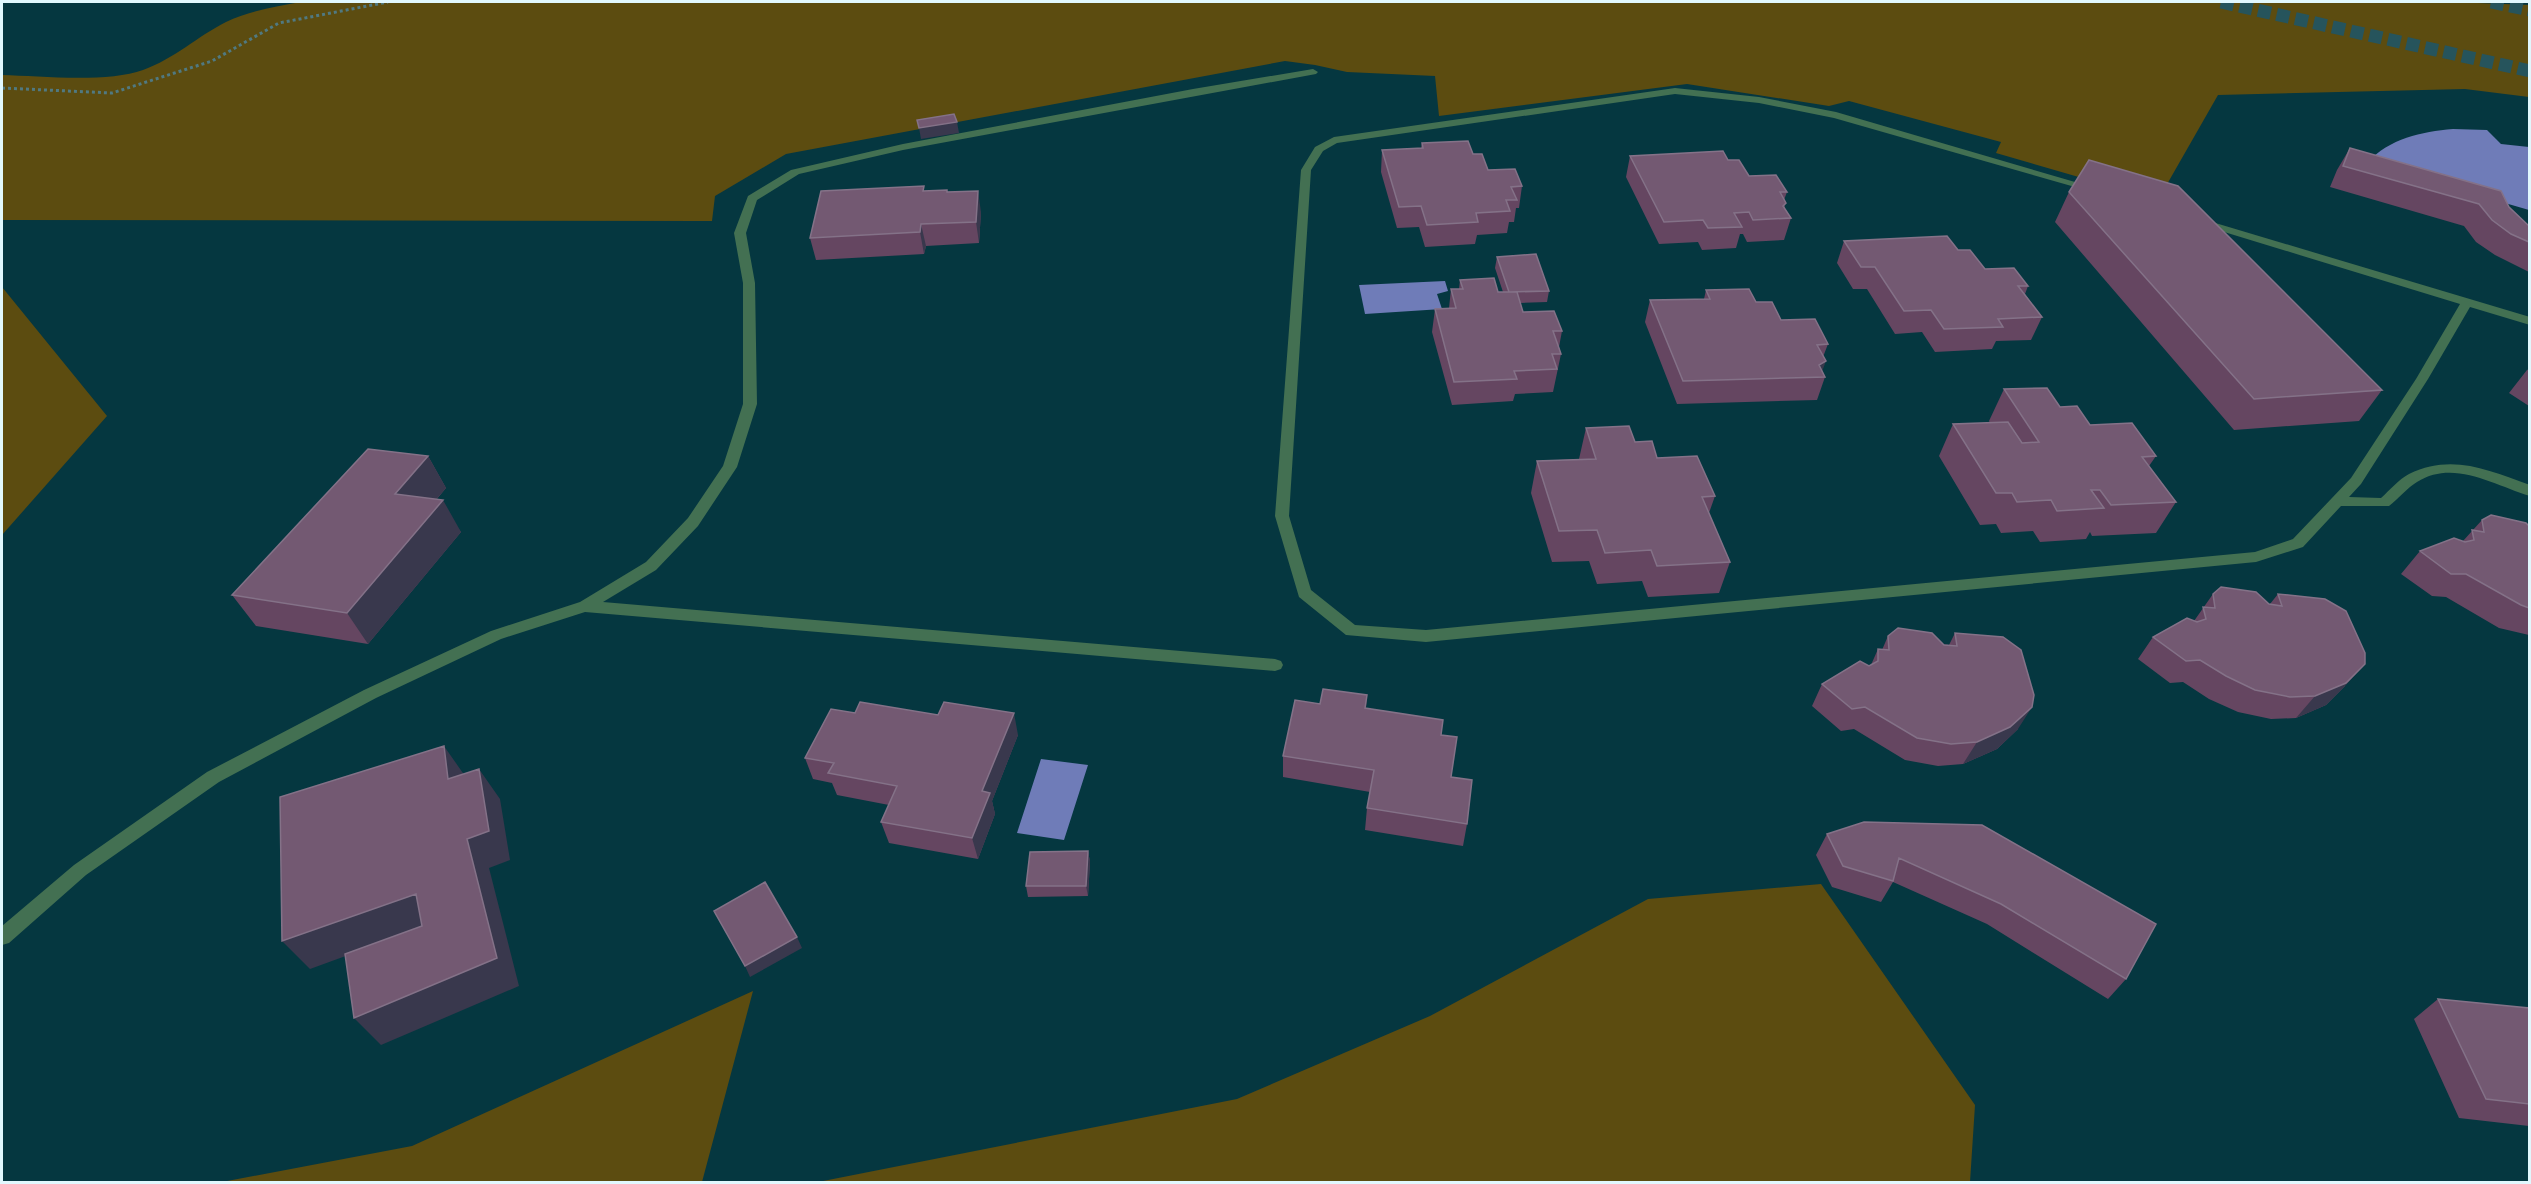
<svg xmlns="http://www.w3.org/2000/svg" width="2531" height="1184" font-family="Bitter,serif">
<rect width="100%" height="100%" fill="#053740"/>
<!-- green -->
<path fill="#5c4c10" d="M 301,2 L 2453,2 L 2529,5 L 2529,97 L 2465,89 L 2218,95 L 2158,200 L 1996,153 L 2001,142 L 1849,101 L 1829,106 L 1687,84 L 1439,116 L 1435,76 L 1347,72 L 1315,65 L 1285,61 L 786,154 L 715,196 L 712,221 L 2,220 L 2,75 C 40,76 108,83 143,70 C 174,59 198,36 226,22 C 249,11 277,6 301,2 Z
M 2,287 L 107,416 L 2,535 Z
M 1821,884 L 1975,1105 L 1970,1182 L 818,1182 L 1237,1099 L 1430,1016 L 1648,899 Z
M 753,991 L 702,1182 L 222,1182 L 412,1146 Z"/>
<!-- water -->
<path fill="#6f7cb8" d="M 2453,129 L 2487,130 L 2501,144 L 2529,147 L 2529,210 L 2367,163 C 2390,138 2421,132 2453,129 Z
M 1445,281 L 1448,291 L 1437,294 L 1442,309 L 1365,314 L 1359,285 Z
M 1041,759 L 1088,765 L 1064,840 L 1017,833 Z"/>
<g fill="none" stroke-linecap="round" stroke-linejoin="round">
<!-- highway-tunnel -->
<path stroke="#26545c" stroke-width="13" stroke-dasharray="13 6" stroke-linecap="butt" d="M 2221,2 L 2530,71
M 2491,2 L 2530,10"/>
<!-- path -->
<path stroke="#507981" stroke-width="3" stroke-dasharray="3 3" stroke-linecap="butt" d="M 2,88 L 112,93 L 212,61 L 279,23 L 388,2"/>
<!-- street -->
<path fill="#437052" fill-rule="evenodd" d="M 1313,69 L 1318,72 L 1316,74 L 903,150 L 799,174 L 757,200 L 746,233 L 755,283 L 757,404 L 737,467 L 698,526 L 656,570 L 603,602 L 1275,659 L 1281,661 L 1283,665 L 1281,669 L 1275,671 L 585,612 L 501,639 L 376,698 L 219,782 L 86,875 L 9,943 L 2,945 L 2,926 L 74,865 L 207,772 L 364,690 L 491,631 L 580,602 L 646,562 L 688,518 L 723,466 L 743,404 L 743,283 L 734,233 L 748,196 L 791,170 L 903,144 L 1193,89 Z
M 1675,88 L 1759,97 L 1836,112 L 2099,189 L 2093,192 L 2089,191 L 1834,118 L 1759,103 L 1675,94 L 1337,143 L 1323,151 L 1311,170 L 1289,516 L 1311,590 L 1355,625 L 1426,630 L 2255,552 L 2293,539 L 2351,478 L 2416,379 L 2460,304 L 2198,224 L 2198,220 L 2202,219 L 2530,317 L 2530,325 L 2470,307 L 2428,379 L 2361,484 L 2349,497 L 2381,498 C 2390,490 2399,479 2409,474 C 2452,453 2488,470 2530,485 L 2530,496 C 2493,485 2454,459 2417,482 C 2407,488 2398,499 2389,506 L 2341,506 L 2303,547 L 2256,562 L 1426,642 L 1346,635 L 1299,597 L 1275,516 L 1301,170 L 1315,147 L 1334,137 Z"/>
</g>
<!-- wall -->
<path fill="#654661" d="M 1422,143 L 1473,154 L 1488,170 L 1522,186 L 1519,208 L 1516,208 L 1514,222 L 1509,222 L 1507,233 L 1477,235 L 1475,244 L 1425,247 L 1419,227 L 1397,228 L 1381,172 L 1382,150 L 1421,148 Z
M 2350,148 L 2509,207 L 2529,226 L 2529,272 L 2495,255 L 2476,242 L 2464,226 L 2330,187 L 2337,170 Z
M 1630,156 L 1728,160 L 1749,176 L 1787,192 L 1784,200 L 1785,209 L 1791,218 L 1784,240 L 1747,242 L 1743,234 L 1740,234 L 1736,248 L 1702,250 L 1698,242 L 1659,244 L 1626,177 Z
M 924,186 L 924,191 L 947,192 L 981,212 L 979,243 L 926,246 L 924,254 L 816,260 L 810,238 Z
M 2069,192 L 2382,390 L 2359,421 L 2234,430 L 2055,222 Z
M 1844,241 L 1958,250 L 1985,269 L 2028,286 L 2025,294 L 2042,317 L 2031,340 L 1996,341 L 1992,349 L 1935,352 L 1922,332 L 1895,334 L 1867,289 L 1853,289 L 1837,263 Z
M 1497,257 L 1549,291 L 1547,302 L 1520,303 L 1523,312 L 1562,331 L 1559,347 L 1561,354 L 1553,392 L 1515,394 L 1513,401 L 1452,405 L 1432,332 L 1435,309 L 1449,308 L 1451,289 L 1459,289 L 1460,280 L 1498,292 L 1503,292 L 1495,268 Z
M 1706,290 L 1756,302 L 1781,320 L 1828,344 L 1823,357 L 1822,371 L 1825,377 L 1817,400 L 1677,404 L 1645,322 L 1650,300 L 1704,299 Z
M 2529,369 L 2529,406 L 2509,393 L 2527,370 Z
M 2004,389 L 2060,407 L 2090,425 L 2156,456 L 2149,466 L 2176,502 L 2156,533 L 2092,536 L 2090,532 L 2086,539 L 2040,542 L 2033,531 L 2001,533 L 1996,524 L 1980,525 L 1939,456 L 1953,424 L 1990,423 L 1989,421 Z
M 1586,428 L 1635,442 L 1715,496 L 1709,513 L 1730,562 L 1719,593 L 1648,597 L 1642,581 L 1597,584 L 1589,561 L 1552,562 L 1531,493 L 1537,461 L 1579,459 Z
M 428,456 L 446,488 L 436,500 L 461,532 L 368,644 L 256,626 L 232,595 Z
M 2482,520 L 2529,526 L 2529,635 L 2499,628 L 2446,597 L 2432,596 L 2401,574 L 2420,551 L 2463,541 Z
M 2213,594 L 2270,604 L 2278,594 L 2345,686 L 2326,705 L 2296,718 L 2271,719 L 2238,712 L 2209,699 L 2183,682 L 2170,683 L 2138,659 L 2153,637 L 2194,621 Z
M 1955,633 L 2018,729 L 1997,749 L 1963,764 L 1938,766 L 1905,760 L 1854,729 L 1841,731 L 1812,706 L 1822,684 L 1871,665 L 1878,649 L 1882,650 L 1888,636 L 1949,645 Z
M 1367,695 L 1366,708 L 1441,735 L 1451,777 L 1467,824 L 1463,846 L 1365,830 L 1367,808 L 1370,792 L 1283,777 L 1283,756 L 1320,704 Z
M 855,713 L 1018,735 L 992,801 L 995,814 L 978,859 L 889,843 L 881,822 L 889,805 L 837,795 L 832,783 L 813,779 L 805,758 Z
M 1982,825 L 2126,979 L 2108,999 L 1987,924 L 1893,882 L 1881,902 L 1832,887 L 1816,855 L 1827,834 Z
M 1088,851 L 1090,862 L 1088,896 L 1028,897 L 1026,886 Z
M 2438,999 L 2529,1008 L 2529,1126 L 2459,1118 L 2414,1019 Z"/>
<!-- shaded-wall -->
<path fill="#39384d" d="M 957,122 L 959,133 L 921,139 L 919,128 Z
M 978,191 L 981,212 L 979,243 L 976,222 Z
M 921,224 L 926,246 L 924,254 L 920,232 Z
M 1826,361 L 1820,377 L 1819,365 Z
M 428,456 L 446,488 L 414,525 L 395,494 Z
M 443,500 L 461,532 L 368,644 L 347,613 Z
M 2365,664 L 2345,686 L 2326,705 L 2296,718 L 2315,696 Z
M 2032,707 L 2018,729 L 1997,749 L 1963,764 L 1977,742 Z
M 1014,713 L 1018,735 L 992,801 L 995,814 L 978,859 L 972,838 L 982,791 Z
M 444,746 L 465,776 L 448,779 Z
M 479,769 L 500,799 L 510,860 L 489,868 L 519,986 L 381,1045 L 354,1018 L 497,958 L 467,839 Z
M 1088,851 L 1090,862 L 1088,896 L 1086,886 Z
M 416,894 L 439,922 L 310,969 L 282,941 Z
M 797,937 L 802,948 L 750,977 L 745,966 Z"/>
<!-- building -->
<path fill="#735972" stroke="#847288" stroke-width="1.5" d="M 954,114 L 957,122 L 919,128 L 917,120 Z
M 1468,141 L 1473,154 L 1482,154 L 1488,170 L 1515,169 L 1522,186 L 1511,187 L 1517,200 L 1506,200 L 1510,211 L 1476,213 L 1478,222 L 1427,225 L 1421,206 L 1399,207 L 1382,150 L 1423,148 L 1422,143 Z
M 2350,148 L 2501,191 L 2509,207 L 2529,226 L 2529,242 L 2511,234 L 2492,220 L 2479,204 L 2343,166 Z
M 1723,151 L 1728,160 L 1739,160 L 1749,176 L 1776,175 L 1787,192 L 1780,192 L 1786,203 L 1783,206 L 1791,218 L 1753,220 L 1749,212 L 1734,213 L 1742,227 L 1708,228 L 1703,220 L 1664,222 L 1630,156 Z
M 2089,160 L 2178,186 L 2382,390 L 2254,399 L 2069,192 Z
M 924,186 L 923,191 L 947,190 L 947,192 L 978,191 L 976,222 L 921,224 L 920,232 L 810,238 L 821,191 Z
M 1947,236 L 1958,250 L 1970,250 L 1985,269 L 2014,268 L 2028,286 L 2018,286 L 2042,317 L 1998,319 L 2003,327 L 1944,329 L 1931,310 L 1904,311 L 1875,267 L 1861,267 L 1844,241 Z
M 1536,254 L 1549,291 L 1509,292 L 1497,257 Z
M 1494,278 L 1498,292 L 1517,292 L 1523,312 L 1554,311 L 1562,331 L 1553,331 L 1561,354 L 1552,354 L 1557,369 L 1514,371 L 1517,379 L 1454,382 L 1435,309 L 1456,308 L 1451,289 L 1463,289 L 1460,280 Z
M 1749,289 L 1756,302 L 1772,302 L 1781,320 L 1815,319 L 1828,344 L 1817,345 L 1826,361 L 1819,365 L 1825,377 L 1683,381 L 1650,300 L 1710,299 L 1706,290 Z
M 2047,388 L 2060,407 L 2077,406 L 2090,425 L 2132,423 L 2156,456 L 2142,457 L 2176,502 L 2111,505 L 2100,490 L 2091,490 L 2104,508 L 2057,511 L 2051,500 L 2017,502 L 2012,493 L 1996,493 L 1953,424 L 2008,422 L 2022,443 L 2039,442 L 2004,389 Z
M 1629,426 L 1635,442 L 1652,441 L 1657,458 L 1697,456 L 1715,496 L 1702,497 L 1730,562 L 1657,566 L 1651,550 L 1605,553 L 1597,530 L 1559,531 L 1537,461 L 1596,459 L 1586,428 Z
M 368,449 L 428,456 L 395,494 L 443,500 L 347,613 L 232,595 Z
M 2491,515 L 2526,523 L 2529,526 L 2529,608 L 2521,605 L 2466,574 L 2451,574 L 2420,551 L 2454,538 L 2465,542 L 2474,540 L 2472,530 L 2484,532 L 2482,520 Z
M 2221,587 L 2256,592 L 2269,604 L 2282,606 L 2278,594 L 2325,599 L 2346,611 L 2365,653 L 2365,664 L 2346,683 L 2315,696 L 2290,697 L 2255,690 L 2226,676 L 2200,660 L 2186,661 L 2153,637 L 2187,618 L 2197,622 L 2206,619 L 2203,607 L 2215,608 L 2213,594 Z
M 1898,628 L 1932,633 L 1944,645 L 1957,646 L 1955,633 L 2003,637 L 2021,650 L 2034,695 L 2032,707 L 2010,727 L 1977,742 L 1951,744 L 1917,738 L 1865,707 L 1852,709 L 1822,684 L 1860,661 L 1869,666 L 1878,661 L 1878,649 L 1889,650 L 1888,636 Z
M 1323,689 L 1367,695 L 1365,708 L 1443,720 L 1441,735 L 1457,737 L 1451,777 L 1472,780 L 1467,824 L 1367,808 L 1374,770 L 1283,756 L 1295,700 L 1320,704 Z
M 860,702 L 938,715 L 944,702 L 1014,713 L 982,791 L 990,793 L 972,838 L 881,822 L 897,786 L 828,773 L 834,763 L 805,758 L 831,709 L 855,713 Z
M 444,746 L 448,779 L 479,769 L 489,831 L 467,839 L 497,958 L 354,1018 L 345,954 L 422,926 L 416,894 L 282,941 L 280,797 Z
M 1864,822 L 1982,825 L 2156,924 L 2126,979 L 2001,904 L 1899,858 L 1893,881 L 1843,866 L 1827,834 Z
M 1088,851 L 1086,886 L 1026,886 L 1030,852 Z
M 765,882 L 797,937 L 745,966 L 714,911 Z
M 2438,999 L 2529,1008 L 2529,1104 L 2486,1099 Z"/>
<!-- border -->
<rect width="2531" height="1184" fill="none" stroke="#e1f8fe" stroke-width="6"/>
</svg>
